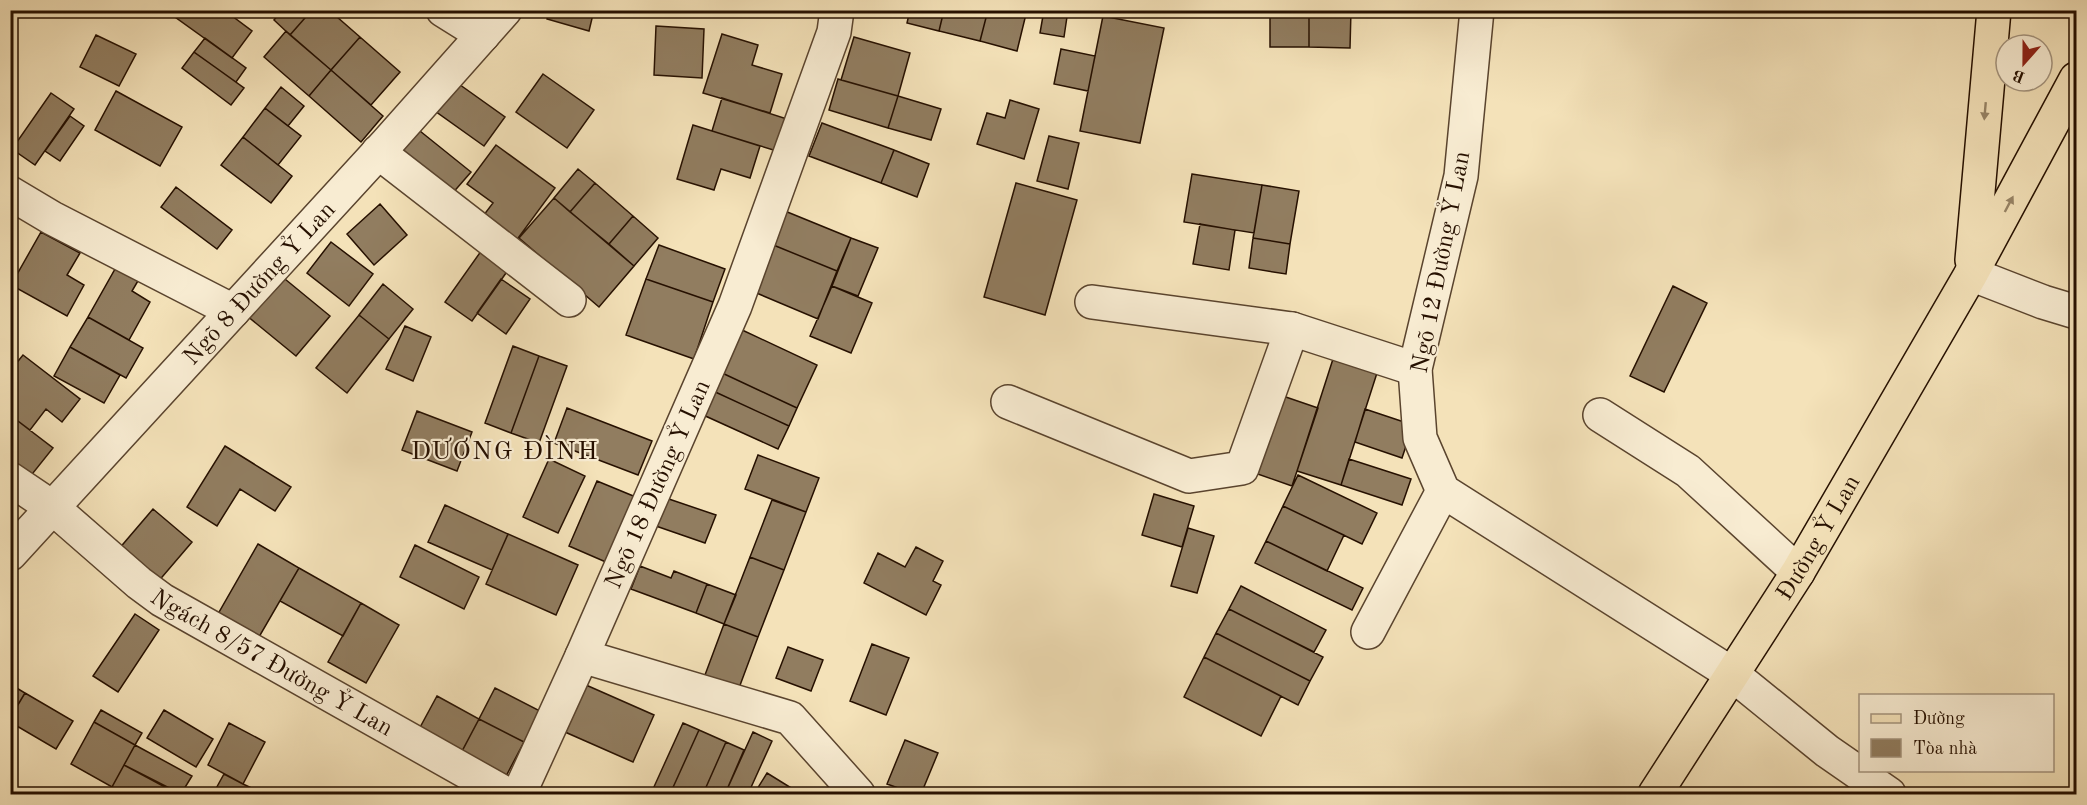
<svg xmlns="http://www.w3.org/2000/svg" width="2087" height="805" font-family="'Old Standard TT',serif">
<rect width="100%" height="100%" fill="#f4e2b9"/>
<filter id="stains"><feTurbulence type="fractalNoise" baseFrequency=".00333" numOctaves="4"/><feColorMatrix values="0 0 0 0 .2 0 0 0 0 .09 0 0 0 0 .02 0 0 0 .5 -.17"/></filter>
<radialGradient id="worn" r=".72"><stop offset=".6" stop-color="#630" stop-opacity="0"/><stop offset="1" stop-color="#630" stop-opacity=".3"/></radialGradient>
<!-- building -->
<path fill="#917d60" stroke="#261000" stroke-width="1.5" d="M 180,10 L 224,10 L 252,31 L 232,58 L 175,17 Z
M 282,10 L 312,10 L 290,35 L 274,20 Z
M 312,10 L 329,10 L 360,37 L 331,70 L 290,35 Z
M 549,10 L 594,10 L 589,31 L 547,19 Z
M 910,10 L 944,10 L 939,31 L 907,23 Z
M 944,10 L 988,10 L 980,41 L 939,31 Z
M 988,10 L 1027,10 L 1017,51 L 980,41 Z
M 1044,10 L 1068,10 L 1064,37 L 1040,33 Z
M 1270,10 L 1309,10 L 1309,47 L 1270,47 Z
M 1309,10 L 1351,10 L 1350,48 L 1309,47 Z
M 1103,16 L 1164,28 L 1140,143 L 1080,131 Z
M 656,26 L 704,29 L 702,78 L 654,75 Z
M 286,31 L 331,70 L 309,96 L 264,57 Z
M 722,34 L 758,45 L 752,65 L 782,74 L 770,113 L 703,93 Z
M 96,35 L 136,54 L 119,86 L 80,67 Z
M 360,37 L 400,72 L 371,105 L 331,70 Z
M 854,37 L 910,53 L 898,96 L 841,80 Z
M 205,38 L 246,68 L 236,82 L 194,52 Z
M 1061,49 L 1095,56 L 1088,91 L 1054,84 Z
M 194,52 L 244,88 L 231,105 L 182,68 Z
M 331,70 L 383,116 L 361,142 L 309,96 Z
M 543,74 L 594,110 L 567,148 L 516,112 Z
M 449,77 L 505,117 L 484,146 L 428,106 Z
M 838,79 L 898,96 L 888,128 L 829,110 Z
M 281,87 L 304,106 L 288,126 L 265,108 Z
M 116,91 L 182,127 L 160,166 L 95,130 Z
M 51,93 L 74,109 L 35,165 L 12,149 Z
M 898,96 L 941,109 L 931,140 L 888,128 Z
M 722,98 L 790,120 L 780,152 L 712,131 Z
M 1010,100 L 1039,109 L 1024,159 L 977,144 L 987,113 L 1005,118 Z
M 265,108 L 301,136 L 278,165 L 243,137 Z
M 70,116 L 84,126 L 60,161 L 45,151 Z
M 410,123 L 471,172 L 451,195 L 391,146 Z
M 822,123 L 894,150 L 881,183 L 809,156 Z
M 693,125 L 760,146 L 750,178 L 721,169 L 714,190 L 677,179 Z
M 1049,136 L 1079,143 L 1068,189 L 1037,181 Z
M 243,137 L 292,176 L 271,203 L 221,165 Z
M 496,145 L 555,188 L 513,245 L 480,220 L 493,203 L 467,184 Z
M 894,150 L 929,164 L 917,197 L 881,183 Z
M 578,169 L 595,183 L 570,212 L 554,198 Z
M 1192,174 L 1262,185 L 1254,233 L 1184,222 Z
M 595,183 L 633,216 L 609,244 L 570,212 Z
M 1016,183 L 1077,200 L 1045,315 L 984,297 Z
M 1262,185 L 1299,191 L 1290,244 L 1253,238 Z
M 176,187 L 232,230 L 217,249 L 161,207 Z
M 554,198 L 634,266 L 599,307 L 519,238 Z
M 380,204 L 407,235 L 374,265 L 347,234 Z
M 780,209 L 851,238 L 837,271 L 766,242 Z
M 633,216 L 658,238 L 634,266 L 609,244 Z
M 1200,224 L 1235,230 L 1229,270 L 1193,264 Z
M 41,232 L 80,253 L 67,275 L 84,285 L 67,316 L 11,285 Z
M 851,238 L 878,248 L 858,296 L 832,286 Z
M 1253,238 L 1290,244 L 1286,274 L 1249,268 Z
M 331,242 L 373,274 L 349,306 L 307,273 Z
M 766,242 L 837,271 L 818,319 L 747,289 Z
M 659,245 L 725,269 L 713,302 L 646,279 Z
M 484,247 L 511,266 L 472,321 L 445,302 Z
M 119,262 L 142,274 L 132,291 L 150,302 L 129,340 L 88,317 Z
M 274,270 L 330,316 L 296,356 L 241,311 Z
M 501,279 L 530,299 L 506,334 L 477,313 Z
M 646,279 L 713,302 L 694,359 L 626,335 Z
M 383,284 L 413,309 L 389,339 L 359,315 Z
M 832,286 L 872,303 L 851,353 L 810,336 Z
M 1673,286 L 1707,303 L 1664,392 L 1630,376 Z
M 359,315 L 389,339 L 347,393 L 316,368 Z
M 88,317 L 143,348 L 126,378 L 70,347 Z
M 405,326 L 431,337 L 413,381 L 386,369 Z
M 740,329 L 817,365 L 797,408 L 720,372 Z
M 513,346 L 539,356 L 511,433 L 485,423 Z
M 70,347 L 120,375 L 104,403 L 54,376 Z
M 23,355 L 80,399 L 62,422 L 46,409 L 30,430 L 10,415 L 10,371 Z
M 539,356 L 567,366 L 539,443 L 511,433 Z
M 1333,359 L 1377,373 L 1341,485 L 1297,471 Z
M 720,372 L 797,408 L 789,426 L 711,390 Z
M 711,390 L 789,426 L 778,449 L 701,414 Z
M 1277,394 L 1318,408 L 1292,486 L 1252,472 Z
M 567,408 L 652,441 L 638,475 L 554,443 Z
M 1365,409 L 1413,425 L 1402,458 L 1355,442 Z
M 417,411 L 472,432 L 457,471 L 402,450 Z
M 10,415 L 53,448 L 29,478 L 10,464 Z
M 225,446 L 291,487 L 275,511 L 240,489 L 217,526 L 187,507 Z
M 758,455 L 819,478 L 806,512 L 745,489 Z
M 549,459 L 585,476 L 558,533 L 523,517 Z
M 1349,459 L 1411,479 L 1402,505 L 1341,485 Z
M 1298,475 L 1377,513 L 1362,544 L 1283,506 Z
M 597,481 L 643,500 L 615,566 L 569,546 Z
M 1154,494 L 1194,506 L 1182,547 L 1142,535 Z
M 663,497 L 716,515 L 705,543 L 653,525 Z
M 772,500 L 806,512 L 784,570 L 750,557 Z
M 445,505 L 508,534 L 492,570 L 428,542 Z
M 1283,506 L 1344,535 L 1327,571 L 1266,541 Z
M 153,509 L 192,542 L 157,583 L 118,550 Z
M 1188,528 L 1214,536 L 1197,593 L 1171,586 Z
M 508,534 L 578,565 L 556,615 L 486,584 Z
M 1266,541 L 1363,588 L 1352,610 L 1255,563 Z
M 258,544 L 299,568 L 259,637 L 218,614 Z
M 415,545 L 479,577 L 464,609 L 400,577 Z
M 916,547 L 943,561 L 933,581 L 941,585 L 926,615 L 864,583 L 878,553 L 905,567 Z
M 750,557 L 784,570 L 758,637 L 724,624 Z
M 640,566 L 671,578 L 674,571 L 707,584 L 696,613 L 631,589 Z
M 299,568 L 361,603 L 343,636 L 280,601 Z
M 707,584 L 736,595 L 724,624 L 696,613 Z
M 1241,586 L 1326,630 L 1314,652 L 1229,609 Z
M 361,603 L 399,625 L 366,683 L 328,662 Z
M 1229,609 L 1323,657 L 1310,681 L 1216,633 Z
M 135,614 L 159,630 L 118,692 L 93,676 Z
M 724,624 L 758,637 L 736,696 L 702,683 Z
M 1216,633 L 1310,681 L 1298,705 L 1204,657 Z
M 872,644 L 909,658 L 886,715 L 850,701 Z
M 788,647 L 823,660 L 811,691 L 776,678 Z
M 1204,657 L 1281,696 L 1261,736 L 1184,697 Z
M 10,684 L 25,693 L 10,718 Z
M 586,685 L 654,715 L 633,762 L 565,732 Z
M 495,688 L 540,711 L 524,742 L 479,719 Z
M 25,693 L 73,721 L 56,749 L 10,722 L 10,718 Z
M 437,696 L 479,719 L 460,755 L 417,733 Z
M 101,710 L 142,733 L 135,745 L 94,722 Z
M 164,710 L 213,739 L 196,767 L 147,738 Z
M 479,719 L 524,742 L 505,778 L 460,755 Z
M 94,722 L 135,745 L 112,787 L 71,764 Z
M 229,723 L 265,742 L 243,784 L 208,765 Z
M 683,723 L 699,730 L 670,794 L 665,794 L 653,789 Z
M 699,730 L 726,742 L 703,794 L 670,794 Z
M 753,732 L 772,741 L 748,794 L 725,794 Z
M 905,740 L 938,753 L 921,794 L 915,794 L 887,784 Z
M 726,742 L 744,750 L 725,794 L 703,794 Z
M 135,745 L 192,776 L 181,794 L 124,765 Z
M 124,765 L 178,794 L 125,794 L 112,787 Z
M 767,773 L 801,794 L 754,794 Z
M 224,774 L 243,784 L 264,794 L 213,794 Z"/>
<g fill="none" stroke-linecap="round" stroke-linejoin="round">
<defs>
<g id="minor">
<path d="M 443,10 L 483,35"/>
<path d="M 837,10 L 834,32 L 735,306 L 582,656 L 790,718 L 858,794"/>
<path d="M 1477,10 L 1461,176 L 1415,369 L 1420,438 L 1443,491 L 1732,674 L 1827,751 L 1889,794"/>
<path d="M 378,152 L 569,300"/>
<path d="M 10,193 L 52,218 L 233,311"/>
<path d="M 1971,274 L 2043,302 L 2076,312"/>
<path d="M 1092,302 L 1292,329"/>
<path d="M 1008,402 L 1189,476 L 1242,468 L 1292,329 L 1415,369"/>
<path d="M 1600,415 L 1688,471 L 1798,572"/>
<path id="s1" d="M 10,479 L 53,508 L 139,583 L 162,600 L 506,794"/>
<path id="s2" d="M 10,554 L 387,143 L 505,10"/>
<path d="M 1368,632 L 1443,491"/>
<path d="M 519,794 L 582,656"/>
</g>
<g id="major">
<path d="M 1972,260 L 1994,10"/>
<path id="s3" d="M 1655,794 L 1798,572 L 1971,274 L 2076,79"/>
</g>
</defs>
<!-- minor casing -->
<use href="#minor" stroke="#5a442e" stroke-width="36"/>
<!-- major casing -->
<use href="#major" stroke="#261000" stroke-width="36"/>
<!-- minor -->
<use href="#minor" stroke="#f8ecd2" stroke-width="33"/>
<!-- major -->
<use href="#major" stroke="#f4e2b9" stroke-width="33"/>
</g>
<!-- one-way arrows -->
<defs><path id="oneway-solid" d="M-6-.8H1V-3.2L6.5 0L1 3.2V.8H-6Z" transform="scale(1.5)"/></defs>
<g fill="#978466">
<use href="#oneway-solid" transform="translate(1985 111) rotate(95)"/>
<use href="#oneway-solid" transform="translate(2009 204) rotate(-62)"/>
</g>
<g text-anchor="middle" stroke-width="4.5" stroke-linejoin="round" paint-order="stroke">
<!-- street labels -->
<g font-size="24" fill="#261000" stroke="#f8ecd2">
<text transform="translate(1440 262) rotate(-79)" y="8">Ngõ 12 Đường Ỷ Lan</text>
<text dy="8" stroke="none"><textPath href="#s2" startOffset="368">Ngõ 8 Đường Ỷ Lan</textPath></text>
<text transform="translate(657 484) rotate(-66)" y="8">Ngõ 18 Đường Ỷ Lan</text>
<text dy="8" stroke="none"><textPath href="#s3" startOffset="304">Đường Ỷ Lan</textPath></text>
<text dy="8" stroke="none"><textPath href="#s1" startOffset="321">Ngách 8/57 Đường Ỷ Lan</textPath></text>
</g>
<!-- neighbourhood labels -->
<g font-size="26" letter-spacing="1.5" fill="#261000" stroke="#f8ecd2">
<text x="505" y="459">DƯƠNG ĐÌNH</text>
</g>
</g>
<!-- margin -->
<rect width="2087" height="805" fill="none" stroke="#f4e2b9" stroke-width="36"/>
<rect x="12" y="12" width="2063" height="781" fill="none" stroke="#261000" stroke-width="3"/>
<rect x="18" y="18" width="2051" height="769" fill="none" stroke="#261000" stroke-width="1.5"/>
<!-- legend -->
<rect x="1859" y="694" width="195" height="78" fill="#f8ecd2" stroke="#a4947e" stroke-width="1.5"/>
<rect x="1871" y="714" width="30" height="9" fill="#f4e2b9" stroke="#a4947e" stroke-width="1.5"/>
<text x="1913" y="724" font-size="18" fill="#261000">Đường</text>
<rect x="1871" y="739" width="30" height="18" fill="#917d60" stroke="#a4947e" stroke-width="1.5"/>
<text x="1913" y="754" font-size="18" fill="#261000">Tòa nhà</text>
<!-- north arrow -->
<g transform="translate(2024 63) rotate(201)"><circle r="28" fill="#f8ecd2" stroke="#a4947e" stroke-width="1.5"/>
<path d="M0-4.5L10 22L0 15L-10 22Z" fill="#8f2418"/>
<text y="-9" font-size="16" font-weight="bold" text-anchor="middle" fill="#261000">B</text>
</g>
<rect width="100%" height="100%" filter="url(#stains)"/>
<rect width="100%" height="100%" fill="url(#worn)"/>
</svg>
